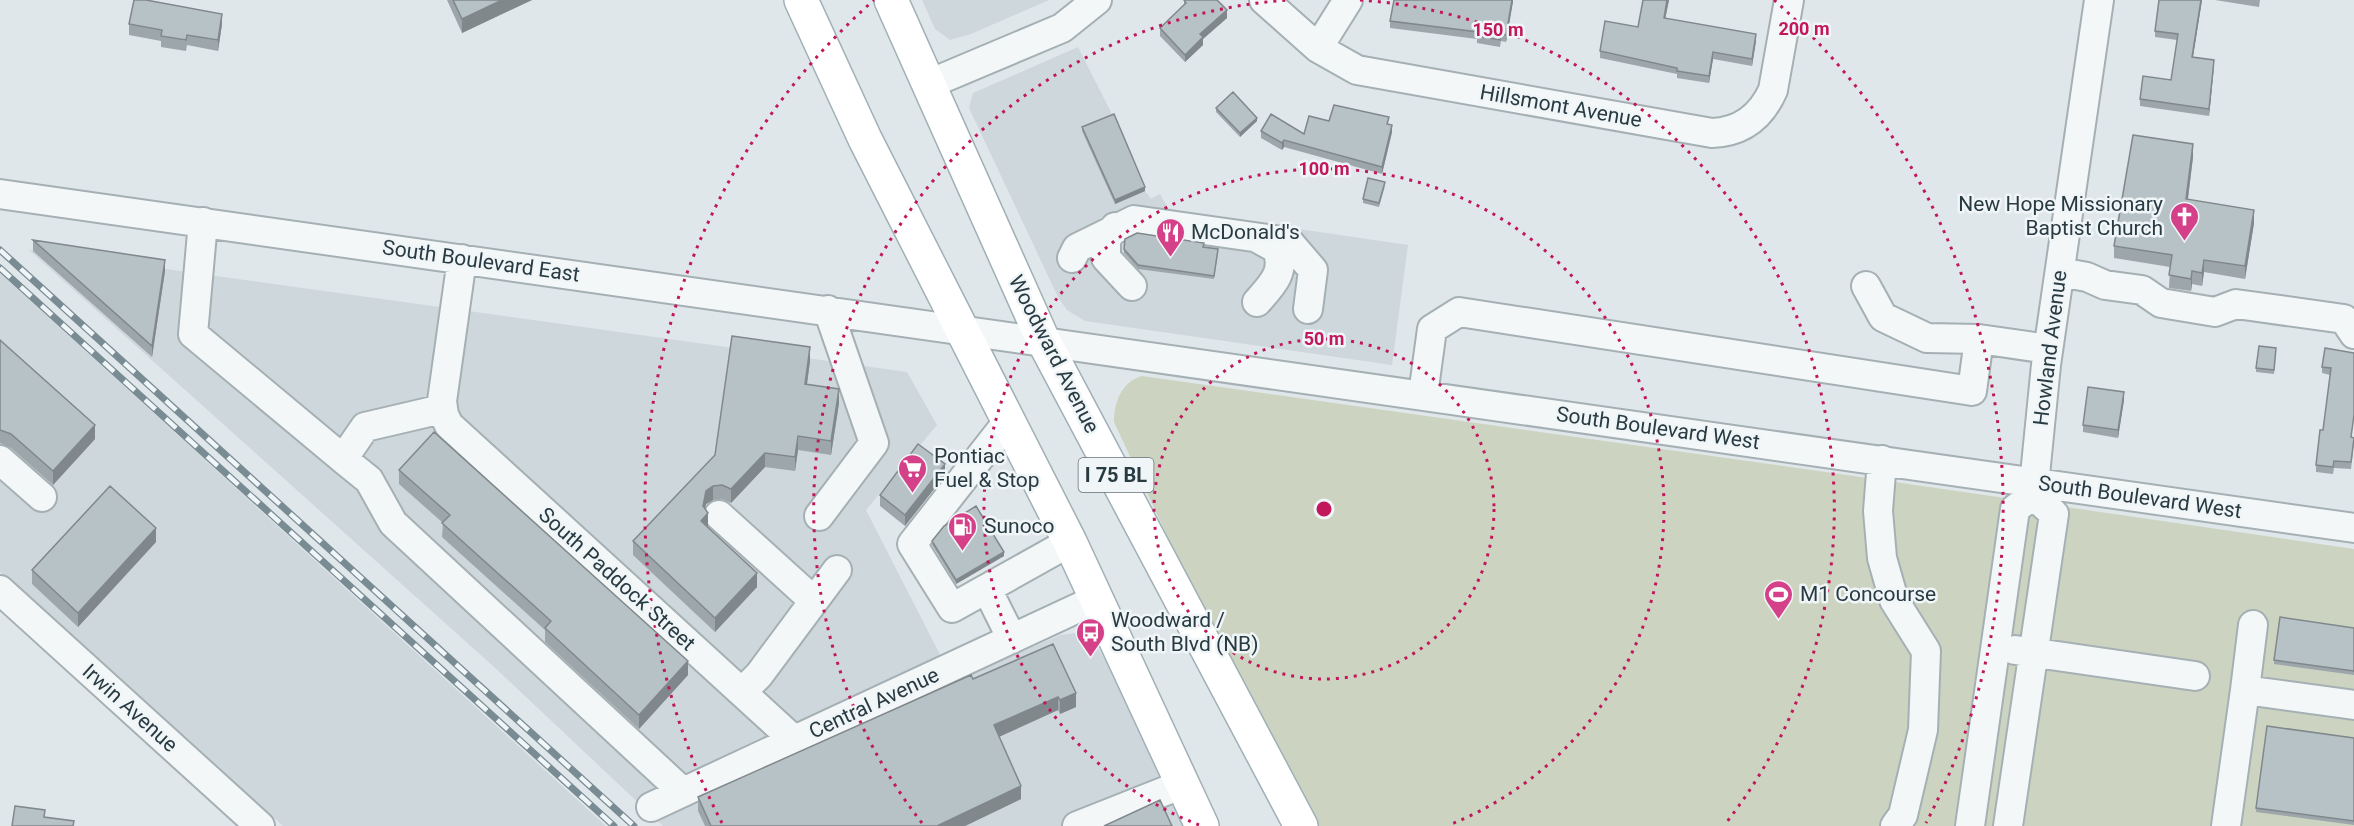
<svg xmlns="http://www.w3.org/2000/svg" width="2354" height="826" font-family="Roboto,sans-serif">
<rect width="100%" height="100%" fill="#e0e7ea"/>
<!-- built -->
<path fill="#ced7dc" d="M 922,0 L 1049,0 L 971,34 L 950,40 L 935,29 Z
M 1078,47 L 1114,118 L 1145,191 L 1151,199 L 1160,194 L 1169,210 L 1408,245 L 1392,365 L 1085,321 L 1067,310 L 1058,297 L 969,108 L 973,93 Z
M 29,250 L 907,372 L 937,425 L 866,510 L 954,682 L 1060,635 L 1076,633 L 1092,639 L 1107,663 L 1184,826 L 663,826 L 493,666 Z
M 0,273 L 606,826 L 283,826 L 0,572 Z"/>
<!-- green -->
<path fill="#ccd4c1" d="M 1142,376 L 1840,474 L 2354,549 L 2354,826 L 1285,826 L 1197,600 L 1114,422 C 1114,403 1121,382 1142,376 Z"/>
<g fill="none" stroke-linecap="round" stroke-linejoin="round">
<defs>
<path id="minor" d="M 1264,0 L 1318,48 L 1357,70 L 1712,133 C 1741,132 1761,117 1773,90 L 1789,0
M 1318,48 L 1348,0
M 929,84 L 1062,28 L 1097,0
M 0,194 L 2354,528
M 203,222 L 193,334 L 343,459
M 1115,227 L 1106,239 L 1106,258 L 1132,286
M 1257,238 L 1277,249 C 1286,272 1272,285 1257,302
M 1072,258 L 1077,248 L 1134,220 L 1289,242 L 1313,270 L 1308,309
M 462,259 L 442,401 L 444,415 L 449,425 L 794,740
M 2060,272 L 2087,277 L 2105,285 L 2142,290 L 2161,303 L 2215,312 L 2236,304 L 2344,319 L 2354,334
M 1866,286 L 1883,317 L 1927,338 L 1979,339
M 1423,395 L 1432,329 L 1459,312 L 1972,391 L 1979,339 L 2048,349
M 442,409 L 365,427 L 343,459 L 369,480 L 393,523 L 683,792
M 1009,420 L 912,544 L 952,608 L 1070,542
M 0,460 L 42,497
M 1882,460 L 1878,511 L 1882,558 L 1894,600 L 1926,651 L 1923,730 L 1903,815 L 1895,826
M 2033,495 L 2046,365 L 2099,0
M 719,515 L 814,601
M 819,516 L 874,443 L 828,310
M 987,589 L 1012,639
M 0,590 L 260,826
M 2015,650 L 2195,676
M 2245,690 L 2253,625
M 742,692 L 759,675 L 837,570
M 651,807 L 1097,599
M 1077,826 L 1183,784
M 1970,826 L 2015,509 L 2033,495 L 2054,514 L 2008,826
M 2226,826 L 2245,690 L 2354,705"/>
<path id="major" d="M 801,0 L 865,139 L 1070,542 L 1202,826
M 891,0 L 1043,340 L 1301,826"/>
</defs>
<!-- minor casing -->
<use href="#minor" stroke="#a5b0b4" stroke-width="32"/>
<!-- major casing -->
<use href="#major" stroke="#9fb0b6" stroke-width="36"/>
<!-- minor -->
<use href="#minor" stroke="#f3f7f8" stroke-width="28"/>
<!-- major -->
<use href="#major" stroke="#fff" stroke-width="33"/>
<defs>
<path id="rail" d="M 0,250 L 634,826
M 0,268 L 614,826"/>
</defs>
<!-- rail casing -->
<use href="#rail" stroke="#798c94" stroke-width="7"/>
<!-- rail -->
<use href="#rail" stroke="#f0f5f7" stroke-width="4.5" stroke-dasharray="14" stroke-linecap="butt"/>
</g>
<!-- wall -->
<path fill="#9da7ab" d="M 447,0 L 532,0 L 462,33 Z
M 1184,0 L 1227,18 L 1203,39 L 1203,45 L 1185,62 L 1160,36 L 1160,28 L 1184,5 Z
M 1513,0 L 1506,42 L 1501,41 L 1500,47 L 1477,43 L 1477,39 L 1390,28 L 1390,21 Z
M 1643,0 L 1669,0 L 1665,19 L 1756,41 L 1752,66 L 1713,59 L 1709,83 L 1677,78 L 1677,74 L 1600,58 L 1600,51 L 1638,27 Z
M 2159,0 L 2202,0 L 2193,57 L 2214,66 L 2209,116 L 2140,106 L 2140,99 L 2171,80 L 2177,40 L 2155,37 L 2155,31 Z
M 2215,0 L 2260,0 L 2259,7 Z
M 129,24 L 222,24 L 218,51 L 187,45 L 186,51 L 161,47 L 161,41 L 129,35 Z
M 1216,108 L 1257,121 L 1240,137 L 1216,112 Z
M 1329,121 L 1389,124 L 1392,132 L 1382,174 L 1284,147 L 1282,150 L 1261,138 L 1261,131 L 1304,134 Z
M 1082,127 L 1145,191 L 1115,204 L 1082,131 Z
M 2193,157 L 2188,200 L 2254,223 L 2245,279 L 2204,272 L 2202,286 L 2192,284 L 2191,291 L 2169,288 L 2170,267 L 2114,258 L 2114,246 Z
M 1385,186 L 1379,207 L 1363,203 L 1363,199 Z
M 33,240 L 165,271 L 152,357 L 33,251 Z
M 1204,247 L 1218,253 L 1214,279 L 1138,269 L 1124,253 L 1124,249 Z
M 0,340 L 95,439 L 53,485 L 11,448 L 0,443 Z
M 2325,348 L 2354,444 L 2351,469 L 2334,468 L 2333,474 L 2316,472 L 2316,465 L 2323,430 L 2330,375 L 2322,373 L 2322,367 Z
M 2276,352 L 2274,374 L 2256,372 L 2256,368 Z
M 810,361 L 807,384 L 839,403 L 831,455 L 798,450 L 795,471 L 765,467 L 731,503 L 722,499 L 713,500 L 706,504 L 705,509 L 708,527 L 757,587 L 715,632 L 633,555 L 633,541 Z
M 2124,400 L 2118,438 L 2083,432 L 2083,425 Z
M 399,470 L 688,675 L 639,729 L 545,642 L 545,630 L 442,537 L 443,523 L 399,484 Z
M 945,475 L 905,526 L 880,506 L 880,495 Z
M 932,541 L 1004,556 L 956,584 L 932,545 Z
M 156,542 L 78,627 L 32,584 L 32,570 Z
M 2354,628 L 2354,675 L 2274,664 L 2274,660 Z
M 1053,644 L 1076,707 L 1060,714 L 1058,710 L 999,737 L 1021,799 L 965,826 L 705,826 L 698,811 L 698,797 L 973,679 Z
M 2354,738 L 2354,825 L 2256,812 L 2256,808 Z"/>
<!-- shaded-wall -->
<path fill="#80888b" d="M 502,0 L 532,0 L 462,33 L 462,19 Z
M 1512,0 L 1513,0 L 1513,2 L 1506,42 L 1506,35 Z
M 1667,0 L 1669,0 L 1664,25 L 1664,18 Z
M 2201,0 L 2202,0 L 2192,63 L 2192,57 Z
M 1227,10 L 1227,18 L 1203,39 L 1203,45 L 1185,62 L 1185,55 L 1200,34 Z
M 222,14 L 222,24 L 218,51 L 218,40 Z
M 1756,34 L 1756,41 L 1752,66 L 1752,59 Z
M 1713,52 L 1713,59 L 1709,83 L 1709,76 Z
M 2214,60 L 2214,66 L 2209,116 L 2209,109 Z
M 1257,118 L 1257,121 L 1240,137 L 1240,133 Z
M 1392,125 L 1392,132 L 1382,174 L 1382,167 Z
M 1284,140 L 1284,147 L 1282,150 L 1282,143 Z
M 2193,144 L 2193,157 L 2186,212 L 2186,199 Z
M 1145,187 L 1145,191 L 1115,204 L 1115,200 Z
M 2254,210 L 2254,223 L 2245,279 L 2245,266 Z
M 165,260 L 165,271 L 152,357 L 152,346 Z
M 2204,260 L 2204,272 L 2202,286 L 2202,273 Z
M 2192,271 L 2192,284 L 2191,291 L 2191,279 Z
M 810,347 L 810,361 L 805,398 L 805,384 Z
M 839,389 L 839,403 L 831,455 L 831,441 Z
M 2124,392 L 2124,400 L 2118,438 L 2118,430 Z
M 95,425 L 95,439 L 53,485 L 53,471 Z
M 798,436 L 798,450 L 795,471 L 795,457 Z
M 765,453 L 765,467 L 731,503 L 731,489 Z
M 945,464 L 945,475 L 905,526 L 905,515 Z
M 713,486 L 713,500 L 706,504 L 703,518 L 708,513 L 708,527 L 701,521 L 706,491 Z
M 156,528 L 156,542 L 78,627 L 78,613 Z
M 1004,552 L 1004,556 L 956,584 L 956,580 Z
M 757,573 L 757,587 L 715,632 L 715,618 Z
M 688,661 L 688,675 L 639,729 L 639,715 Z
M 1076,693 L 1076,707 L 1060,714 L 1060,700 Z
M 1058,697 L 1058,710 L 994,739 L 994,725 Z
M 1021,786 L 1021,799 L 965,826 L 937,826 Z"/>
<!-- building -->
<path fill="#b7c2c7" stroke="#80888b" stroke-width="1.5" d="M 134,0 L 146,0 L 222,14 L 218,40 L 187,35 L 186,40 L 161,36 L 162,30 L 129,24 Z
M 453,0 L 502,0 L 462,19 Z
M 1184,0 L 1217,0 L 1227,10 L 1200,34 L 1203,37 L 1185,55 L 1160,28 L 1186,3 Z
M 1394,0 L 1512,0 L 1506,35 L 1501,34 L 1500,40 L 1477,36 L 1478,32 L 1390,21 Z
M 1643,0 L 1667,0 L 1664,18 L 1756,34 L 1752,59 L 1713,52 L 1709,76 L 1677,71 L 1677,68 L 1600,51 L 1605,21 L 1638,27 Z
M 2159,0 L 2201,0 L 2192,57 L 2214,60 L 2209,109 L 2140,99 L 2143,76 L 2171,80 L 2178,34 L 2155,31 Z
M 1233,92 L 1257,118 L 1240,133 L 1216,108 Z
M 1334,105 L 1389,117 L 1387,124 L 1392,125 L 1382,167 L 1284,140 L 1282,143 L 1261,131 L 1271,114 L 1304,134 L 1309,116 L 1329,121 Z
M 1114,114 L 1145,187 L 1115,200 L 1082,127 Z
M 2133,135 L 2193,144 L 2186,199 L 2254,210 L 2245,266 L 2204,260 L 2202,273 L 2192,271 L 2191,279 L 2169,275 L 2172,255 L 2114,246 Z
M 1368,178 L 1385,182 L 1379,203 L 1363,199 Z
M 1137,233 L 1204,243 L 1203,247 L 1218,249 L 1214,276 L 1138,265 L 1124,249 L 1125,239 Z
M 33,240 L 165,260 L 152,346 Z
M 732,336 L 810,347 L 805,384 L 839,389 L 831,441 L 798,436 L 795,457 L 765,453 L 731,489 L 722,485 L 713,486 L 706,491 L 703,506 L 708,513 L 701,521 L 757,573 L 715,618 L 633,541 L 715,455 Z
M 0,340 L 95,425 L 53,471 L 11,434 L 0,430 Z
M 2259,346 L 2276,348 L 2274,370 L 2256,368 Z
M 2325,348 L 2354,353 L 2354,415 L 2351,437 L 2354,438 L 2351,462 L 2334,461 L 2333,467 L 2316,465 L 2320,430 L 2323,430 L 2331,368 L 2322,367 Z
M 2088,387 L 2124,392 L 2118,430 L 2083,425 Z
M 434,432 L 688,661 L 639,715 L 545,628 L 551,621 L 442,523 L 450,515 L 399,470 Z
M 918,444 L 945,464 L 905,515 L 880,495 Z
M 110,486 L 156,528 L 78,613 L 32,570 Z
M 976,506 L 1004,552 L 956,580 L 932,541 L 944,526 Z
M 2280,617 L 2354,628 L 2354,671 L 2274,660 Z
M 1053,644 L 1076,693 L 1060,700 L 1058,697 L 994,725 L 1021,786 L 937,826 L 711,826 L 698,797 L 971,675 L 973,679 Z
M 2267,726 L 2354,738 L 2354,821 L 2256,808 Z
M 1160,800 L 1172,826 L 1104,826 Z
M 15,806 L 45,810 L 44,817 L 74,821 L 73,826 L 12,826 Z"/>
<!-- distance rings -->
<g fill="none" stroke="#c2185b" stroke-width="3" stroke-dasharray="3 6">
<circle cx="1324" cy="509" r="170"/>
<path d="M1199 825A340 340 0 1 1 1449 825"/>
<path d="M922 823A510 510 0 0 1 1288 0M1360 0A510 510 0 0 1 1726 823"/>
<path d="M722 823A679 679 0 0 1 874 0M1774 0A679 679 0 0 1 1926 823"/>
</g>
<!-- icons -->
<defs>
<symbol id="church-pin" viewBox="-11 -11 22 30"><path d="M0 17L-7.5 6A9.5 9.5 0 1 1 7.5 6Z" fill="#d44188" stroke="#f0f5f7"/><path d="M-1.2-6h2.4v3.5h3.3v2.4h-3.3V6h-2.4V-.1h-3.3v-2.4h3.3Z" fill="#fff"/></symbol>
<symbol id="restaurant-pin" viewBox="-11 -11 22 30"><path d="M0 17L-7.5 6A9.5 9.5 0 1 1 7.5 6Z" fill="#d44188" stroke="#f0f5f7"/><path d="M-5-6h1v4h1v-4h1v4h1v-4h1v5L-1.5 .5V6h-2V.5L-5-1ZM5-6V6H3V1.5H1.5Q1.5-4 5-6Z" fill="#fff"/></symbol>
<symbol id="supermarket-pin" viewBox="-11 -11 22 30"><path d="M0 17L-7.5 6A9.5 9.5 0 1 1 7.5 6Z" fill="#d44188" stroke="#f0f5f7"/><path d="M-6-5.5h2.5l.6 2H6L4.5 2H-2.5L-4.4-4H-6ZM-1.5 3.2a1.3 1.3 0 1 0 .1 0ZM3 3.2a1.3 1.3 0 1 0 .1 0Z" fill="#fff"/></symbol>
<symbol id="fuel-pin" viewBox="-11 -11 22 30"><path d="M0 17L-7.5 6A9.5 9.5 0 1 1 7.5 6Z" fill="#d44188" stroke="#f0f5f7"/><path d="M-5.5-6h7V0h2V4h1.3V-2.5L3-4.5l.8-.8L6-3V5H2.5V1h-1V6h-7ZM-4.2-4.7v3.2H.2V-4.7Z" fill="#fff"/></symbol>
<symbol id="stadium-pin" viewBox="-11 -11 22 30"><path d="M0 17L-7.5 6A9.5 9.5 0 1 1 7.5 6Z" fill="#d44188" stroke="#f0f5f7"/><path d="M0-5a6.5 5 0 1 0 0 10a6.5 5 0 1 0 0-10ZM-3.5-1.8h7v3.6h-7Z" fill="#fff"/></symbol>
<symbol id="bus-pin" viewBox="-11 -11 22 30"><path d="M0 17L-7.5 6A9.5 9.5 0 1 1 7.5 6Z" fill="#d44188" stroke="#f0f5f7"/><path d="M-5-6H5V4H4V6H2V4H-2V6H-4V4H-5ZM-3.5-4V0h7V-4ZM-3.5 1.2v1.5H-2V1.2ZM2 1.2v1.5H3.5V1.2Z" fill="#fff"/></symbol>
</defs>
<g fill-rule="evenodd">
<use href="#church-pin" x="2168" y="200" width="33" height="45"/>
<use href="#restaurant-pin" x="1154" y="216" width="33" height="45"/>
<use href="#supermarket-pin" x="896" y="452" width="33" height="45"/>
<use href="#fuel-pin" x="946" y="510" width="33" height="45"/>
<use href="#stadium-pin" x="1762" y="578" width="33" height="45"/>
<use href="#bus-pin" x="1074" y="616" width="33" height="45"/>
</g>
<g text-anchor="middle" stroke-width="5" stroke-linejoin="round" paint-order="stroke">
<!-- shield labels -->
<rect fill="#f0f5f7" stroke="#647278" stroke-width="1.5" x="1078.5" y="458" width="75" height="34" rx="4.5"/>
<g font-size="20" font-weight="bold" fill="#283a42">
<text x="1116" y="482">I 75 BL</text>
</g>
<!-- street labels -->
<g font-size="21" fill="#283a42" stroke="#f0f5f7">
<text transform="translate(1561 106) rotate(10)" y="7">Hillsmont Avenue</text>
<text transform="translate(481 261) rotate(8)" y="7">South Boulevard East</text>
<text transform="translate(2050 348) rotate(-83)" y="7">Howland Avenue</text>
<text transform="translate(1054 354) rotate(63)" y="7">Woodward Avenue</text>
<text transform="translate(1658 428) rotate(8)" y="7">South Boulevard West</text>
<text transform="translate(2140 497) rotate(8)" y="7">South Boulevard West</text>
<text transform="translate(617 579) rotate(42)" y="7">South Paddock Street</text>
<text transform="translate(874 703) rotate(-25)" y="7">Central Avenue</text>
<text transform="translate(130 708) rotate(42)" y="7">Irwin Avenue</text>
</g>
<!-- poi labels -->
<g font-size="21" fill="#283a42" stroke="#f0f5f7" text-anchor="start">
<text x="2163" y="211" text-anchor="end">New Hope Missionary<tspan x="2163" dy="24">Baptist Church</tspan></text>
<text x="1191" y="239">McDonald's</text>
<text x="934" y="463">Pontiac<tspan x="934" dy="24">Fuel &amp; Stop</tspan></text>
<text x="984" y="533">Sunoco</text>
<text x="1800" y="601">M1 Concourse</text>
<text x="1111" y="627">Woodward /<tspan x="1111" dy="24">South Blvd (NB)</tspan></text>
</g>
</g>
<circle cx="1324" cy="509" r="9" fill="#c2185b" stroke="#f0f5f7" stroke-width="3"/>
<g font-size="18" text-anchor="middle" font-weight="bold" fill="#c2185b" stroke="#f0f5f7" stroke-width="5" stroke-linejoin="round" paint-order="stroke">
<text x="1804" y="35">200 m</text>
<text x="1498" y="36">150 m</text>
<text x="1324" y="175">100 m</text>
<text x="1324" y="345">50 m</text>
</g>
</svg>
